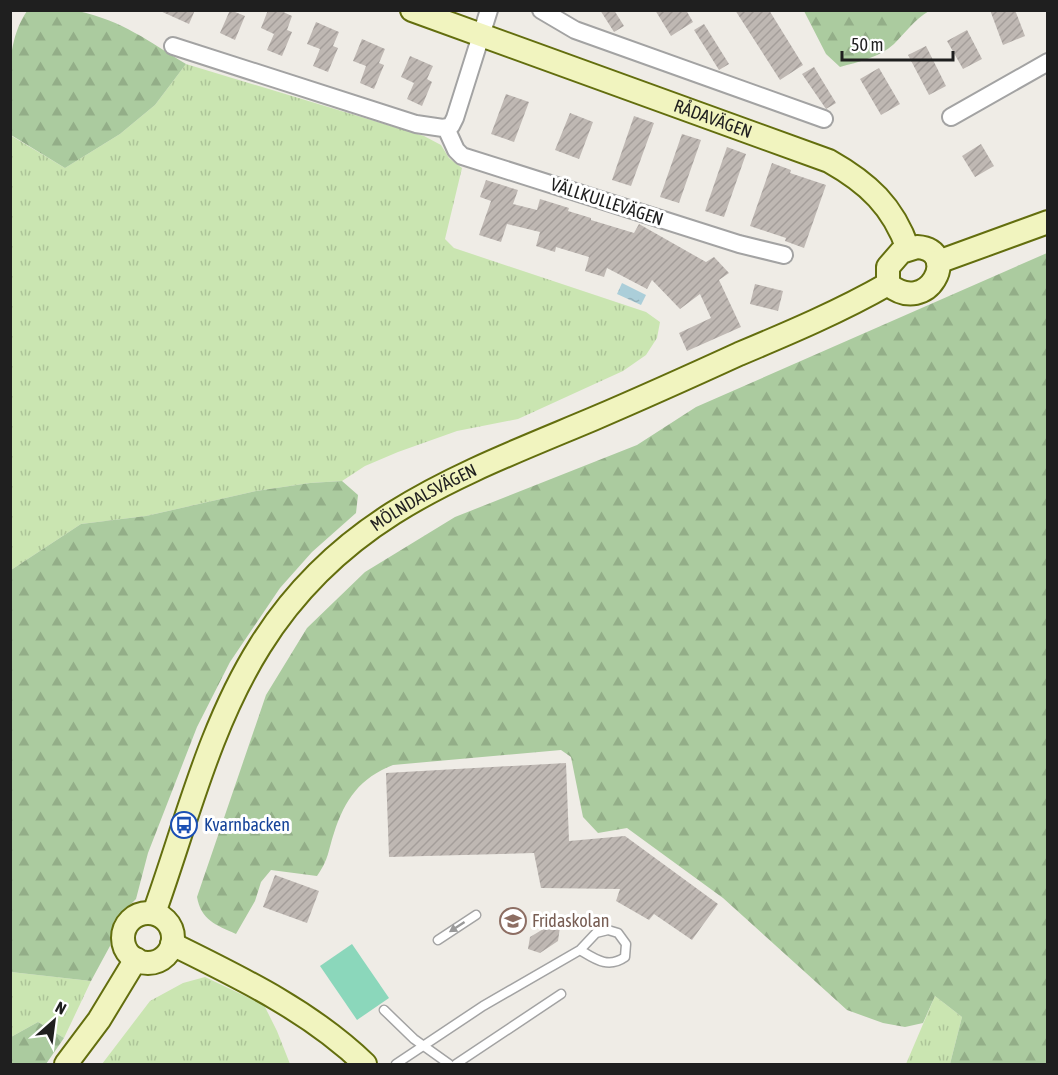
<svg xmlns="http://www.w3.org/2000/svg" width="1058" height="1075" font-family="'Asap Condensed',sans-serif">
<defs>
<pattern id="grass-tufts" width="24" height="20" patternUnits="userSpaceOnUse" patternTransform="scale(1.5)"><rect width="24" height="20" fill="#cae5b1"/><path d="M3 7l-1-3M5 7V3M7 7l1-3M15 17l-1-3M17 17v-4M19 17l1-3" fill="none" stroke="#adc498"/></pattern>
<pattern id="forest-firs" width="22" height="20" patternUnits="userSpaceOnUse" patternTransform="scale(1.5)"><rect width="22" height="20" fill="#abcb9f"/><path d="M5 1l3.5 6h-7zM16 11l3.5 6h-7z" fill="#93ae88"/></pattern>
<pattern id="water-ripples" width="26" height="14" patternUnits="userSpaceOnUse" patternTransform="scale(1.5)"><rect width="26" height="14" fill="#abced9"/><path d="M2 4q2-2 4 0t4 0M15 11q2-2 4 0t4 0" fill="none" stroke="#93b0ba"/></pattern>
<pattern id="building-hatch" width="6" height="6" patternUnits="userSpaceOnUse" patternTransform="scale(1.5)"><rect width="6" height="6" fill="#bfb8b3"/><path d="M-1 1l2-2M0 6l6-6M5 7l2-2" fill="none" stroke="#a49e9a"/></pattern>
</defs>
<rect width="100%" height="100%" fill="#efece6"/>
<!-- grass -->
<path fill="url(#grass-tufts)" d="M 186,64 L 424,136 L 441,145 L 449,158 L 462,168 L 445,239 L 454,248 L 646,312 L 660,322 L 657,338 L 646,355 L 623,371 L 518,419 L 457,431 L 398,452 L 365,466 L 342,481 L 310,483 L 256,491 L 146,516 L 81,524 L 11,570 L 10,135 L 65,168 L 120,134 L 155,105 Z
M 11,972 L 91,981 L 64,1038 L 38,1022 L 11,1037 Z
M 205,977 L 264,1005 L 277,1031 L 290,1064 L 102,1064 L 150,1001 L 183,983 Z
M 935,996 L 962,1017 L 950,1064 L 906,1064 Z"/>
<!-- forest -->
<path fill="url(#forest-firs)" d="M 27,11 C 43,11 62,8 78,11 C 123,21 148,41 186,64 L 155,105 L 120,134 L 65,168 L 11,135 C 11,94 3,46 27,11 Z
M 804,11 L 929,11 C 914,20 906,32 894,44 C 880,57 858,62 840,67 L 826,54 Z
M 1047,253 L 1047,1064 L 950,1064 L 962,1017 L 935,996 L 923,1023 L 905,1027 L 883,1023 L 847,1010 L 723,898 L 627,828 L 598,833 L 583,817 L 571,757 L 561,750 L 393,765 C 360,778 345,799 334,833 C 328,851 329,859 317,876 L 271,870 L 261,882 L 255,901 L 236,934 C 216,925 201,920 197,897 L 266,695 L 307,628 L 365,572 L 455,517 L 637,445 L 696,407 Z
M 342,481 L 358,495 L 356,513 L 312,552 L 280,588 L 230,662 L 197,727 L 148,853 L 136,899 L 114,921 L 110,946 L 91,981 L 11,972 L 11,570 L 81,524 L 146,516 L 256,491 L 310,483 Z
M 38,1022 L 64,1038 L 46,1064 L 11,1064 L 11,1037 Z"/>
<!-- pitch -->
<path fill="#8bd7bb" d="M 352,944 L 389,998 L 357,1020 L 320,966 Z"/>
<!-- water -->
<path fill="url(#water-ripples)" d="M 622,283 L 646,295 L 641,305 L 617,294 Z"/>
<!-- building -->
<path fill="url(#building-hatch)" d="M 158,10 L 195,10 L 189,24 Z
M 230,10 L 245,16 L 235,40 L 220,33 Z
M 268,10 L 279,10 L 292,16 L 287,30 L 292,32 L 282,56 L 267,50 L 274,34 L 261,28 Z
M 600,10 L 614,10 L 624,26 L 614,32 Z
M 655,10 L 686,10 L 693,22 L 671,36 Z
M 735,10 L 769,10 L 803,65 L 780,80 Z
M 990,10 L 1015,10 L 1025,36 L 1003,45 Z
M 316,22 L 339,32 L 333,46 L 338,48 L 328,72 L 313,66 L 320,49 L 307,44 Z
M 704,24 L 729,64 L 719,70 L 694,30 Z
M 967,30 L 982,59 L 963,69 L 947,41 Z
M 362,39 L 385,49 L 379,63 L 384,65 L 374,89 L 360,83 L 366,66 L 353,61 Z
M 926,46 L 946,86 L 929,95 L 908,55 Z
M 410,56 L 433,66 L 427,79 L 432,82 L 422,106 L 407,99 L 414,83 L 401,77 Z
M 814,67 L 836,103 L 826,109 L 802,74 Z
M 879,68 L 900,104 L 881,115 L 860,79 Z
M 506,94 L 529,102 L 514,142 L 491,134 Z
M 570,113 L 593,122 L 579,159 L 555,150 Z
M 634,116 L 654,123 L 631,186 L 612,180 Z
M 682,134 L 701,140 L 679,203 L 660,197 Z
M 981,144 L 994,166 L 975,177 L 962,156 Z
M 727,147 L 746,154 L 724,217 L 705,211 Z
M 772,163 L 791,170 L 790,173 L 826,185 L 804,248 L 785,241 L 786,238 L 750,226 Z
M 486,180 L 518,190 L 513,204 L 537,210 L 540,199 L 569,208 L 568,211 L 591,218 L 591,220 L 634,233 L 639,224 L 706,262 L 714,257 L 729,273 L 719,280 L 741,327 L 687,351 L 679,333 L 711,318 L 700,294 L 680,309 L 652,280 L 647,289 L 607,268 L 604,277 L 585,271 L 589,257 L 556,247 L 555,252 L 536,246 L 540,232 L 507,224 L 501,242 L 479,235 L 491,201 L 480,197 Z
M 755,284 L 783,291 L 778,311 L 750,304 Z
M 566,763 L 569,841 L 625,836 L 718,904 L 692,940 L 654,914 L 649,920 L 616,901 L 620,889 L 541,888 L 534,853 L 389,857 L 386,773 Z
M 275,875 L 319,891 L 307,923 L 263,907 Z
M 550,925 L 560,927 L 558,941 L 540,953 L 528,949 L 530,937 Z"/>
<g fill="none" stroke-linecap="round" stroke-linejoin="round">
<defs>
<path id="lane" d="M 438,940 L 476,915
M 384,1010 L 414,1039 L 449,1064
M 396,1064 L 483,1006 L 580,950 L 596,933 L 608,930 L 618,933 L 626,944 L 625,957 C 608,969 595,959 580,950
M 456,1064 L 561,994"/>
<path id="street" d="M 541,10 L 575,30 L 824,119
M 173,46 L 416,124 L 443,128 L 451,126 L 455,118 L 489,10
M 951,117 L 1048,62
M 446,128 L 456,150 L 462,156 L 739,244 L 784,255"/>
<g id="secondary">
<path id="s1" d="M 412,10 L 829,161 C 868,183 893,206 908,249"/>
<path d="M 917,247 C 962,250 928,318 888,284 L 888,267 L 901,252 Z"/>
<path d="M 938,262 L 1048,222"/>
<path id="s2" d="M 154,913 C 186,824 209,727 260,646 C 341,516 460,475 593,419 C 642,398 691,376 739,354 C 789,333 841,311 888,284"/>
<circle cx="148" cy="938" r="25"/>
<path d="M 172,944 C 241,978 310,1011 365,1064"/>
<path d="M 66,1064 L 99,1020 L 136,959"/>
</g>
</defs>
<!-- lane casing -->
<use href="#lane" stroke="#a3a3a3" stroke-width="11"/>
<!-- street casing -->
<use href="#street" stroke="#a3a3a3" stroke-width="20"/>
<!-- secondary casing -->
<use href="#secondary" stroke="#636e0e" stroke-width="26"/>
<!-- lane -->
<use href="#lane" stroke="#fff" stroke-width="8"/>
<!-- street -->
<use href="#street" stroke="#fff" stroke-width="16"/>
<!-- secondary -->
<use href="#secondary" stroke="#f1f4bf" stroke-width="22"/>
</g>
<!-- one-way arrows -->
<defs><path id="oneway-solid" d="M-6-.8H1V-3.2L6.5 0L1 3.2V.8H-6Z" transform="scale(1.5)"/></defs>
<use fill="#9a9a9a" href="#oneway-solid" transform="translate(457 927) rotate(147)"/>
<!-- icons -->
<defs>
<symbol id="bus-ring" viewBox="-11 -11 22 22"><circle r="9.5" fill="#fff" stroke="#1a4fb4" stroke-width="1.5"/><path d="M-5-6H5V4H4V6H2V4H-2V6H-4V4H-5ZM-3.5-4V0h7V-4ZM-3.5 1.2v1.5H-2V1.2ZM2 1.2v1.5H3.5V1.2Z" fill="#1a4fb4"/></symbol>
<symbol id="school-ring" viewBox="-11 -11 22 22"><circle r="9.5" fill="#fff" stroke="#8d6e63" stroke-width="1.5"/><path d="M0-5L7-2L0 1L-7-2ZM-4 1L0 2.5L4 1V4Q0 6-4 4Z" fill="#8d6e63"/></symbol>
</defs>
<g fill-rule="evenodd">
<use href="#bus-ring" x="169" y="810" width="30" height="30"/>
<use href="#school-ring" x="498" y="906" width="30" height="30"/>
</g>
<g text-anchor="middle" stroke-width="6" stroke-linejoin="round" paint-order="stroke">
<!-- street labels -->
<g font-size="18" fill="#1f1f1f" stroke="#fff">
<text dy="6" stroke="none"><textPath href="#s1" startOffset="320">RÅDAVÄGEN</textPath></text>
<text transform="translate(607 202) rotate(18)" y="6">VÄLLKULLEVÄGEN</text>
<text dy="6" stroke="none"><textPath href="#s2" startOffset="512">MÖLNDALSVÄGEN</textPath></text>
</g>
<!-- transit labels -->
<g font-size="18" fill="#164399" stroke="#fff" text-anchor="start">
<text x="204" y="831">Kvarnbacken</text>
</g>
<!-- education labels -->
<g font-size="18" fill="#785e54" stroke="#fff" text-anchor="start">
<text x="532" y="927">Fridaskolan</text>
</g>
</g>
<!-- border -->
<rect width="1058" height="1075" fill="none" stroke="#1f1f1f" stroke-width="24"/>
<!-- north arrow -->
<g transform="translate(54 1021) rotate(28)" stroke="#ffffff" stroke-width="4.5" paint-order="stroke">
<path d="M0-4.5L10 22L0 15L-10 22Z" fill="#1f1f1f"/>
<text y="-9" font-size="16" font-weight="bold" text-anchor="middle" fill="#1f1f1f">N</text>
</g>
<!-- scale -->
<path d="M842 51v9h111v-9" fill="none" stroke="#1f1f1f" stroke-width="3"/>
<text x="851" y="51" font-size="18" fill="#1f1f1f" stroke="#ffffff" stroke-width="4.5" paint-order="stroke">50 m</text>
</svg>
